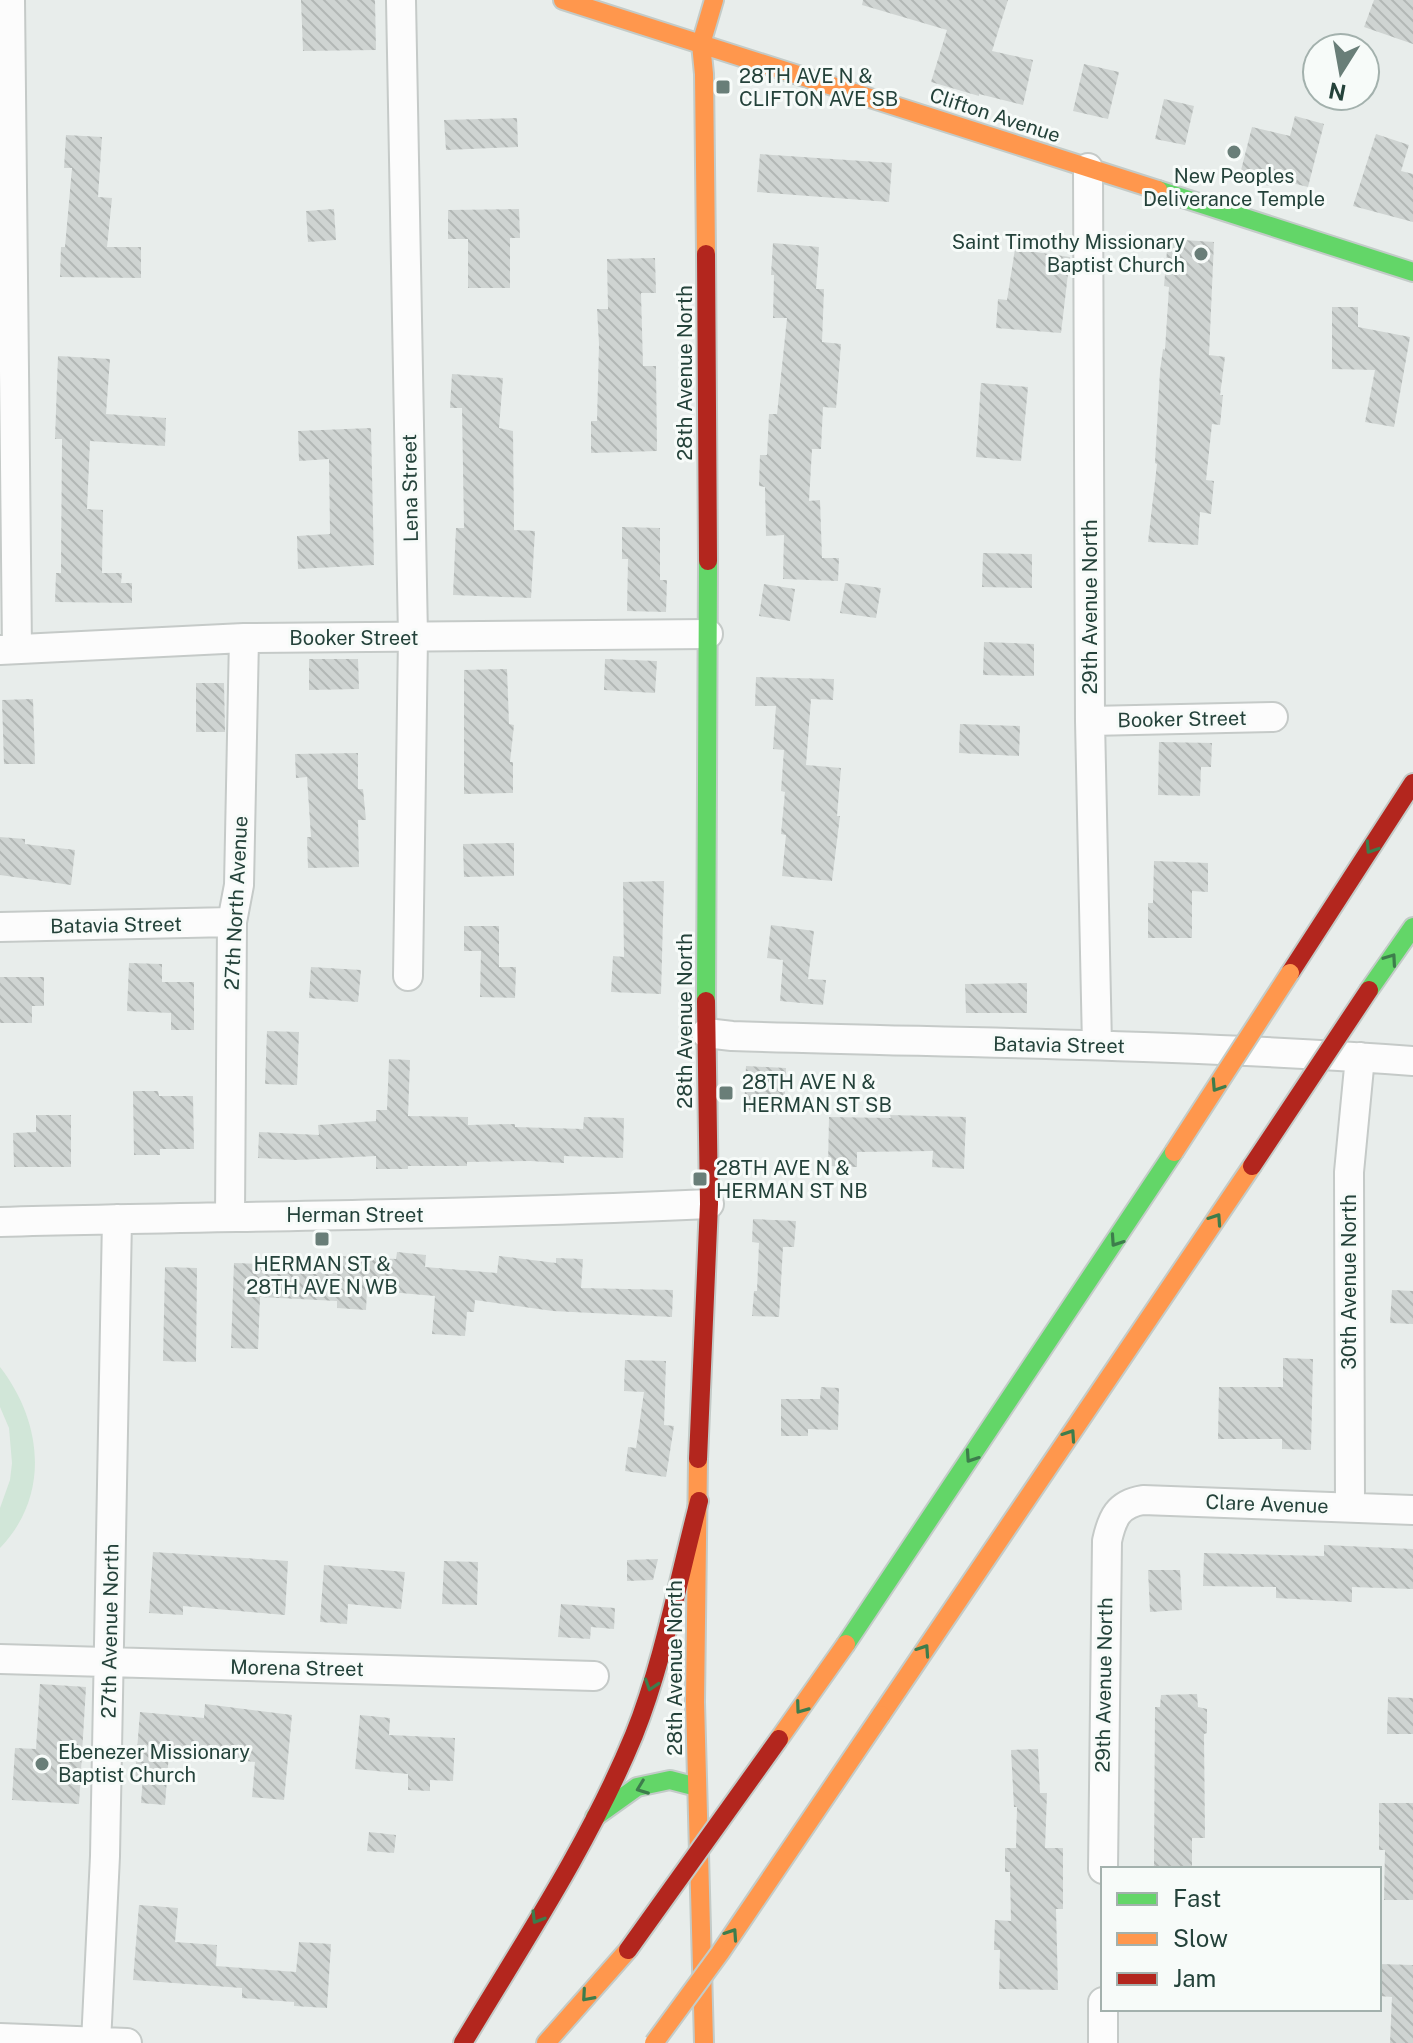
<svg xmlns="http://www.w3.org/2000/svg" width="1413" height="2043" font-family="'Public Sans',sans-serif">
<defs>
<pattern id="building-back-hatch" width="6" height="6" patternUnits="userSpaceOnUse" patternTransform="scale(2)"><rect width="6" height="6" fill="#cfd4d2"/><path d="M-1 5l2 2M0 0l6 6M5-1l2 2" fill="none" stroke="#b2b7b5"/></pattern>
</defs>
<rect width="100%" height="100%" fill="#e8edeb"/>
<!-- green -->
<path fill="#d1e6d8" d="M 0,1367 C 42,1421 51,1495 0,1548 L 0,1508 L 10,1480 L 12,1463 L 9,1428 L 0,1407 Z"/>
<!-- building -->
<path fill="url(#building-back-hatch)" d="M 301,0 L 375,0 L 376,50 L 303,51 Z
M 863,0 L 1008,0 L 992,51 L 1033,60 L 1023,105 L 979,94 L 979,96 L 931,82 L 947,30 L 862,5 Z
M 1374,0 L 1413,0 L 1413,44 L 1364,27 Z
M 1084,64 L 1119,72 L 1108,119 L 1073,111 Z
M 1164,99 L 1194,106 L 1185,145 L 1155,139 Z
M 1295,116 L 1324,124 L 1308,187 L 1272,178 L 1270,186 L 1239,178 L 1252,127 L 1290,136 Z
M 517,118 L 518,147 L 446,150 L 444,120 Z
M 1376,134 L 1409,145 L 1401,171 L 1413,174 L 1413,222 L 1353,206 Z
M 66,135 L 102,137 L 98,197 L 112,198 L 107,247 L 141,247 L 141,278 L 60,277 L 61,247 L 65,247 L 72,168 L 64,168 Z
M 760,154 L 892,163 L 889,202 L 757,192 Z
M 334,209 L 336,240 L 308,242 L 306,211 Z
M 519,209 L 520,238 L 510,238 L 510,288 L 468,288 L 468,239 L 448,239 L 448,210 Z
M 1168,239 L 1214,242 L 1209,355 L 1225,357 L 1220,395 L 1223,395 L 1220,425 L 1212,424 L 1206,480 L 1214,481 L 1211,514 L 1200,512 L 1198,545 L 1148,542 L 1157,464 L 1155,463 L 1160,371 L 1163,349 L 1165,350 L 1169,287 L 1164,286 Z
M 773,243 L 819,247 L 816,289 L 824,289 L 822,342 L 841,344 L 836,408 L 823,407 L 821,449 L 812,449 L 809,501 L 820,500 L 822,558 L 839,558 L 838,581 L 783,579 L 784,535 L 766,536 L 765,487 L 759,486 L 760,455 L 767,455 L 769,414 L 777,414 L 787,318 L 773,318 L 774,275 L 771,275 Z
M 1015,249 L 1070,257 L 1061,333 L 996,328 L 998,299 L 1007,300 Z
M 655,258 L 656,293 L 641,293 L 643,366 L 656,366 L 657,451 L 591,453 L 591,421 L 597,421 L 599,344 L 597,309 L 608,309 L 607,259 Z
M 1332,307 L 1358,307 L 1358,327 L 1410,337 L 1394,427 L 1365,422 L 1375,370 L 1332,369 Z
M 58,356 L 110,359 L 106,414 L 166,418 L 165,446 L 90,441 L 87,509 L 103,510 L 102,573 L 122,573 L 121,583 L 132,583 L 132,603 L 55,602 L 56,573 L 61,573 L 62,439 L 55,439 Z
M 452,374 L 503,378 L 499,428 L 513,431 L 514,530 L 535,531 L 531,598 L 453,595 L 456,528 L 464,528 L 462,408 L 450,408 Z
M 981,383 L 1028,387 L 1021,461 L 976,457 Z
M 371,428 L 374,565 L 298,569 L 297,536 L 330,534 L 329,459 L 299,461 L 298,431 Z
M 622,527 L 660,528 L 660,580 L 667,580 L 666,612 L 627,611 L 628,559 L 622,559 Z
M 983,553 L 1032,554 L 1032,588 L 982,587 Z
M 845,583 L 881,588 L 876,618 L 840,613 Z
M 764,584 L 795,589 L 790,621 L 759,616 Z
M 984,642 L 1034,644 L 1034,676 L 983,675 Z
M 309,659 L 358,659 L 359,689 L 309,690 Z
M 605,659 L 657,661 L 655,693 L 604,690 Z
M 507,669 L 509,724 L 514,725 L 510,762 L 513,762 L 513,793 L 464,794 L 464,670 Z
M 756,677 L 834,679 L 833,700 L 811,699 L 806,765 L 841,768 L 837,816 L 840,816 L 832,881 L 782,876 L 786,835 L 781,834 L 785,792 L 781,791 L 784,750 L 773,749 L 776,706 L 755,706 Z
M 196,683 L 224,683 L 225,732 L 196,732 Z
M 33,699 L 35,764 L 4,764 L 2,700 Z
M 960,724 L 1020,726 L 1019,756 L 959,753 Z
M 1159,742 L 1212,743 L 1211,767 L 1201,767 L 1200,796 L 1158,795 Z
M 358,753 L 358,789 L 363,789 L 366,820 L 358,820 L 359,867 L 308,868 L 307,837 L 311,837 L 307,777 L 296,778 L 295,754 Z
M 0,837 L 25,839 L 25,844 L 75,850 L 71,885 L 0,875 Z
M 514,843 L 514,876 L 464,877 L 463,844 Z
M 1154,861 L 1208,863 L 1208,892 L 1192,891 L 1192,938 L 1148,938 L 1148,903 L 1153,903 Z
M 664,881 L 661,994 L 611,992 L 613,956 L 624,957 L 623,882 Z
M 771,925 L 814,931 L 808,979 L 826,980 L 823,1005 L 780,1001 L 783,960 L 767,958 Z
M 464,926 L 499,926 L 499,967 L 516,967 L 515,998 L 480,997 L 481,951 L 464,951 Z
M 129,963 L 162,964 L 162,982 L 194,982 L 194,1030 L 171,1030 L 171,1013 L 127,1011 Z
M 311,967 L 361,970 L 358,1002 L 309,998 Z
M 0,977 L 44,977 L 44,1006 L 32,1006 L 32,1023 L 0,1023 Z
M 1027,983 L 1027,1013 L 966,1013 L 965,984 Z
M 267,1031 L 299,1032 L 297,1085 L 265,1084 Z
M 389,1059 L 410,1060 L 408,1116 L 468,1117 L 468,1125 L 515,1124 L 515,1127 L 583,1129 L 584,1117 L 624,1118 L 623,1158 L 564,1156 L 564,1163 L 530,1161 L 467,1162 L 467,1166 L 408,1166 L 408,1169 L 376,1169 L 376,1156 L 295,1160 L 258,1158 L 259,1132 L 319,1135 L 318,1125 L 376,1121 L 376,1110 L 387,1110 Z
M 746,1066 L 786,1068 L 784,1112 L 744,1110 Z
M 133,1091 L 158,1091 L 159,1096 L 193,1096 L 194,1149 L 160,1149 L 160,1155 L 134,1155 Z
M 36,1115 L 71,1115 L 71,1167 L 14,1167 L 13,1133 L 36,1132 Z
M 890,1115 L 966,1117 L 964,1169 L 932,1167 L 933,1151 L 857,1152 L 857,1167 L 828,1166 L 829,1117 L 891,1118 Z
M 753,1219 L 796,1221 L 794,1247 L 783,1247 L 779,1317 L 752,1316 L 754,1291 L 757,1291 L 759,1243 L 752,1242 Z
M 397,1252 L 426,1255 L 425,1267 L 497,1273 L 499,1256 L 556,1263 L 556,1258 L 583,1259 L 581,1288 L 673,1290 L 672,1317 L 553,1311 L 475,1300 L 474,1312 L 467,1312 L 465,1336 L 432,1334 L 435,1296 L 367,1290 L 366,1310 L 337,1308 L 337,1301 L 260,1297 L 258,1349 L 231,1348 L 234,1263 L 261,1264 L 261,1270 L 339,1273 L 340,1256 L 396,1259 Z
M 165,1267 L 197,1268 L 196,1362 L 163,1361 Z
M 1392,1290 L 1413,1291 L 1413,1324 L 1390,1323 Z
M 1283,1358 L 1313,1359 L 1311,1450 L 1282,1449 L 1282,1439 L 1218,1439 L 1219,1387 L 1283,1387 Z
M 625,1360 L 666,1361 L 664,1425 L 674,1426 L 666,1477 L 625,1471 L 628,1447 L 636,1448 L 644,1392 L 624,1391 Z
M 821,1387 L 839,1388 L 838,1430 L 808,1429 L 808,1436 L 781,1436 L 781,1399 L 820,1399 Z
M 1324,1545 L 1413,1549 L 1413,1589 L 1352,1587 L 1352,1602 L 1276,1598 L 1276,1587 L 1203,1586 L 1204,1553 L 1324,1556 Z
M 153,1552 L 288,1561 L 285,1615 L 183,1606 L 183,1615 L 149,1613 Z
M 658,1559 L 653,1580 L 627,1581 L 627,1560 Z
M 444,1561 L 478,1562 L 477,1605 L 442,1604 Z
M 324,1565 L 405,1572 L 401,1609 L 348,1604 L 347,1624 L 320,1622 Z
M 1148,1570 L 1180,1570 L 1182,1610 L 1150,1612 Z
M 561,1604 L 615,1608 L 614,1629 L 591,1627 L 590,1639 L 558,1637 Z
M 40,1684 L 86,1687 L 79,1804 L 12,1800 L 15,1748 L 36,1749 Z
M 1197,1694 L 1198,1707 L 1207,1709 L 1207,1733 L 1204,1734 L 1205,1838 L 1192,1838 L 1192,1869 L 1154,1869 L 1155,1707 L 1160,1707 L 1161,1695 Z
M 1388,1697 L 1413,1698 L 1413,1734 L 1387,1734 Z
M 205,1704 L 292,1715 L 284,1800 L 252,1797 L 255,1762 L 169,1753 L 165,1805 L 141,1803 L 143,1776 L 135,1776 L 140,1712 L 204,1718 Z
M 360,1715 L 390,1718 L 389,1735 L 455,1738 L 453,1781 L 430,1780 L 430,1791 L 408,1790 L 408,1774 L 355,1769 Z
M 1038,1749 L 1040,1793 L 1047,1793 L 1045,1848 L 1063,1848 L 1063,1909 L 1056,1909 L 1058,1990 L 999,1989 L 1000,1950 L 994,1950 L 995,1920 L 1011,1921 L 1010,1872 L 1005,1872 L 1005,1848 L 1016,1848 L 1017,1807 L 1014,1807 L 1011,1750 Z
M 1379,1803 L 1413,1803 L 1413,1900 L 1384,1900 L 1385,1850 L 1379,1850 Z
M 369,1832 L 396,1835 L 394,1853 L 367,1851 Z
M 139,1905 L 178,1908 L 175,1942 L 217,1945 L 216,1966 L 296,1972 L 299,1942 L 331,1944 L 327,2008 L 294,2006 L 294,2002 L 242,1998 L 242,1988 L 133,1980 Z
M 1379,1964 L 1413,1965 L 1413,2043 L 1390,2043 L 1392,1997 L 1379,1996 Z"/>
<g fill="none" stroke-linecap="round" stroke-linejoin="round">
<defs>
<path id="street" d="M 10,0 L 17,649
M 401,0 L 413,637 L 408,976
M 1088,168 L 1090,721 L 1097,1045
M 0,650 L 244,638 L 708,634
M 1090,721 L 1273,717
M 0,927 L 232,922
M 706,1033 L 732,1036 C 959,1043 1187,1044 1413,1061
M 230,1216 L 232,922 L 239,885 L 244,638
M 0,1222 C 236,1216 473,1215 709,1204
M 1350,1506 L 1349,1172 L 1360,1057
M 0,1659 L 594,1676
M 1103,1869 L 1107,1541 C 1112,1518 1118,1504 1143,1500 L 1413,1510
M 0,2038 L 127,2043
M 96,2043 L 105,1856 L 117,1219
M 1103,2043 L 1103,2002"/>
<path id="fast" d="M 1158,190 L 1413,272
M 1369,990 L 1413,927
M 706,1001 L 708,561
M 846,1644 L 1174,1152
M 595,1817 L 637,1787 L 670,1780 L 697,1787"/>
<path id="slow" d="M 563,0 L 1158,190
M 706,254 L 704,74 L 701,44 L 714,0
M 698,1459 L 695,1702 L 704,2043
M 881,1715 L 1252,1166
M 546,2043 L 628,1950"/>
<path id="jam" d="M 706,254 L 708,561
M 1290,973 L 1413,783
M 698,1459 L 709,1204 L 706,1001
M 463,2043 C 523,1943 589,1844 634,1735 C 663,1663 679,1577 699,1501"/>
</defs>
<!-- street casing -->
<use href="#street" stroke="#c5cac8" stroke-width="32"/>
<!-- fast casing -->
<use href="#fast" stroke="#c3cbc8" stroke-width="22"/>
<!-- slow casing -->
<use href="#slow" stroke="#c3cbc8" stroke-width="22"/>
<!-- jam casing -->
<use href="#jam" stroke="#c3cbc8" stroke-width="22"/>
<!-- street -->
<use href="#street" stroke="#fcfcfc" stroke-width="28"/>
<!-- fast -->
<use href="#fast" stroke="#63d668" stroke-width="18"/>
<!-- slow -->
<use href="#slow" stroke="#ff974d" stroke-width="18"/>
<!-- jam -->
<use href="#jam" stroke="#b3261e" stroke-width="18"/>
<defs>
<path id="slow-bridge" d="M 1174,1152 L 1290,973
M 779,1739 L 846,1644
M 654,2043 L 720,1953 L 881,1715"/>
<path id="jam-bridge" d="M 1252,1166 L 1369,990
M 628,1950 L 779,1739"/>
</defs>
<!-- slow-bridge casing -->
<use href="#slow-bridge" stroke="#c3ccc9" stroke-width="22" stroke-linecap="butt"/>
<!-- jam-bridge casing -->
<use href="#jam-bridge" stroke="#c3ccc9" stroke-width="22" stroke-linecap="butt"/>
<!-- slow-bridge -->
<use href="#slow-bridge" stroke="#ff974d" stroke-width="18"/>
<!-- jam-bridge -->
<use href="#jam-bridge" stroke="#b3261e" stroke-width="18"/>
</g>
<!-- one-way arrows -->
<defs><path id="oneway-chevron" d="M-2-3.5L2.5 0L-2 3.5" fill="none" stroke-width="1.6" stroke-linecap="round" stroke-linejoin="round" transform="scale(2)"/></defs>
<g stroke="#3d7d4c">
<use href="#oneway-chevron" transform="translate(1371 848) rotate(123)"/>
<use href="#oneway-chevron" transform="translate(1391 959) rotate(-55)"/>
<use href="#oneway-chevron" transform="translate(1217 1086) rotate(123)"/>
<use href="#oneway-chevron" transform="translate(1216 1219) rotate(-56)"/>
<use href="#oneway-chevron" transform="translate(1116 1241) rotate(124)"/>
<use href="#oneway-chevron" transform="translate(1070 1435) rotate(-56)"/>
<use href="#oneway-chevron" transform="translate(971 1457) rotate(124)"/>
<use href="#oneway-chevron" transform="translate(924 1650) rotate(-56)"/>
<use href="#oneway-chevron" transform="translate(651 1685) rotate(108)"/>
<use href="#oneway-chevron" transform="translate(801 1708) rotate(126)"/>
<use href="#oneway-chevron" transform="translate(642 1788) rotate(159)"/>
<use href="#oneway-chevron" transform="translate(537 1918) rotate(121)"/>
<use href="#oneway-chevron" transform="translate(732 1934) rotate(-56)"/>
<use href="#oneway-chevron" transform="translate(587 1996) rotate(131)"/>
</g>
<!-- markers -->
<g fill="#697e78" stroke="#f7fbf9" stroke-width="3">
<rect x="715" y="79" width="16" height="16" rx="4"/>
<circle cx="1234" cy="152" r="8"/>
<circle cx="1201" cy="254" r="8"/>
<rect x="718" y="1085" width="16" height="16" rx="4"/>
<rect x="692" y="1171" width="16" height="16" rx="4"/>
<rect x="314" y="1231" width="16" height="16" rx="4"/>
<circle cx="42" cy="1764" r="8"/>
</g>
<g text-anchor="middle" stroke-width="6" stroke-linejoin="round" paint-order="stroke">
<!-- poi labels -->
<g font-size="20" fill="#24423a" stroke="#f7fbf9" text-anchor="start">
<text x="739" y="83">28TH AVE N &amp;<tspan x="739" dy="23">CLIFTON AVE SB</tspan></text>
<text x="1234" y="183" text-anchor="middle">New Peoples<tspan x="1234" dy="23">Deliverance Temple</tspan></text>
<text x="1185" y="249" text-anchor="end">Saint Timothy Missionary<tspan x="1185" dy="23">Baptist Church</tspan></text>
<text x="742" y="1089">28TH AVE N &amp;<tspan x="742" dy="23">HERMAN ST SB</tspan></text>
<text x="716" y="1175">28TH AVE N &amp;<tspan x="716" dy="23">HERMAN ST NB</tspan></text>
<text x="322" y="1271" text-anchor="middle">HERMAN ST &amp;<tspan x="322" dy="23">28TH AVE N WB</tspan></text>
<text x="58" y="1759">Ebenezer Missionary<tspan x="58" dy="23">Baptist Church</tspan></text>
</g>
<!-- street labels -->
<g font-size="20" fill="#24423a" stroke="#f7fbf9">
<text transform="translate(995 115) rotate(18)" y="7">Clifton Avenue</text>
<text transform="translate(685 373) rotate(-90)" y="7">28th Avenue North</text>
<text transform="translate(410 488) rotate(-91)" y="7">Lena Street</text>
<text transform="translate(1090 607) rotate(-90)" y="7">29th Avenue North</text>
<text x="354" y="645">Booker Street</text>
<text transform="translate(1182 719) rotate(-1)" y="7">Booker Street</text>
<text transform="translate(236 903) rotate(-87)" y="7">27th North Avenue</text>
<text transform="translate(116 925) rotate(-1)" y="7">Batavia Street</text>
<text transform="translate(685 1021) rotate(-90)" y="7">28th Avenue North</text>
<text transform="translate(1059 1045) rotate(1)" y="7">Batavia Street</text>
<text x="355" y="1222">Herman Street</text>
<text transform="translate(1349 1282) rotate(-90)" y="7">30th Avenue North</text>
<text transform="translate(1267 1504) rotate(2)" y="7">Clare Avenue</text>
<text transform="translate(110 1631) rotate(-89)" y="7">27th Avenue North</text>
<text transform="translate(297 1668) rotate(1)" y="7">Morena Street</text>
<text transform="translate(675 1668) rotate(-90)" y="7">28th Avenue North</text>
<text transform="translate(1104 1685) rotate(-89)" y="7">29th Avenue North</text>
</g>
</g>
<!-- legend -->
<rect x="1101" y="1867" width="280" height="144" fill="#f7fbf9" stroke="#a3b1ad" stroke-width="2"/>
<rect x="1117" y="1893" width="40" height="12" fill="#63d668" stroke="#a3b1ad" stroke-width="2"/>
<text x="1173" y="1907" font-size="24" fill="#24423a">Fast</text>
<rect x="1117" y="1933" width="40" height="12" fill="#ff974d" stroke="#a3b1ad" stroke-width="2"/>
<text x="1173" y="1947" font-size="24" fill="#24423a">Slow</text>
<rect x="1117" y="1973" width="40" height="12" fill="#b3261e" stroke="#a3b1ad" stroke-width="2"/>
<text x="1173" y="1987" font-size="24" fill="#24423a">Jam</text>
<!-- north arrow -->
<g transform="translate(1341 72) rotate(191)"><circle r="38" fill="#f7fbf9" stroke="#a3b1ad" stroke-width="2"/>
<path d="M0-6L14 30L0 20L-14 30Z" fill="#697e78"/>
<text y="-12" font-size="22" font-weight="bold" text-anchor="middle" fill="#24423a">N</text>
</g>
</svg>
